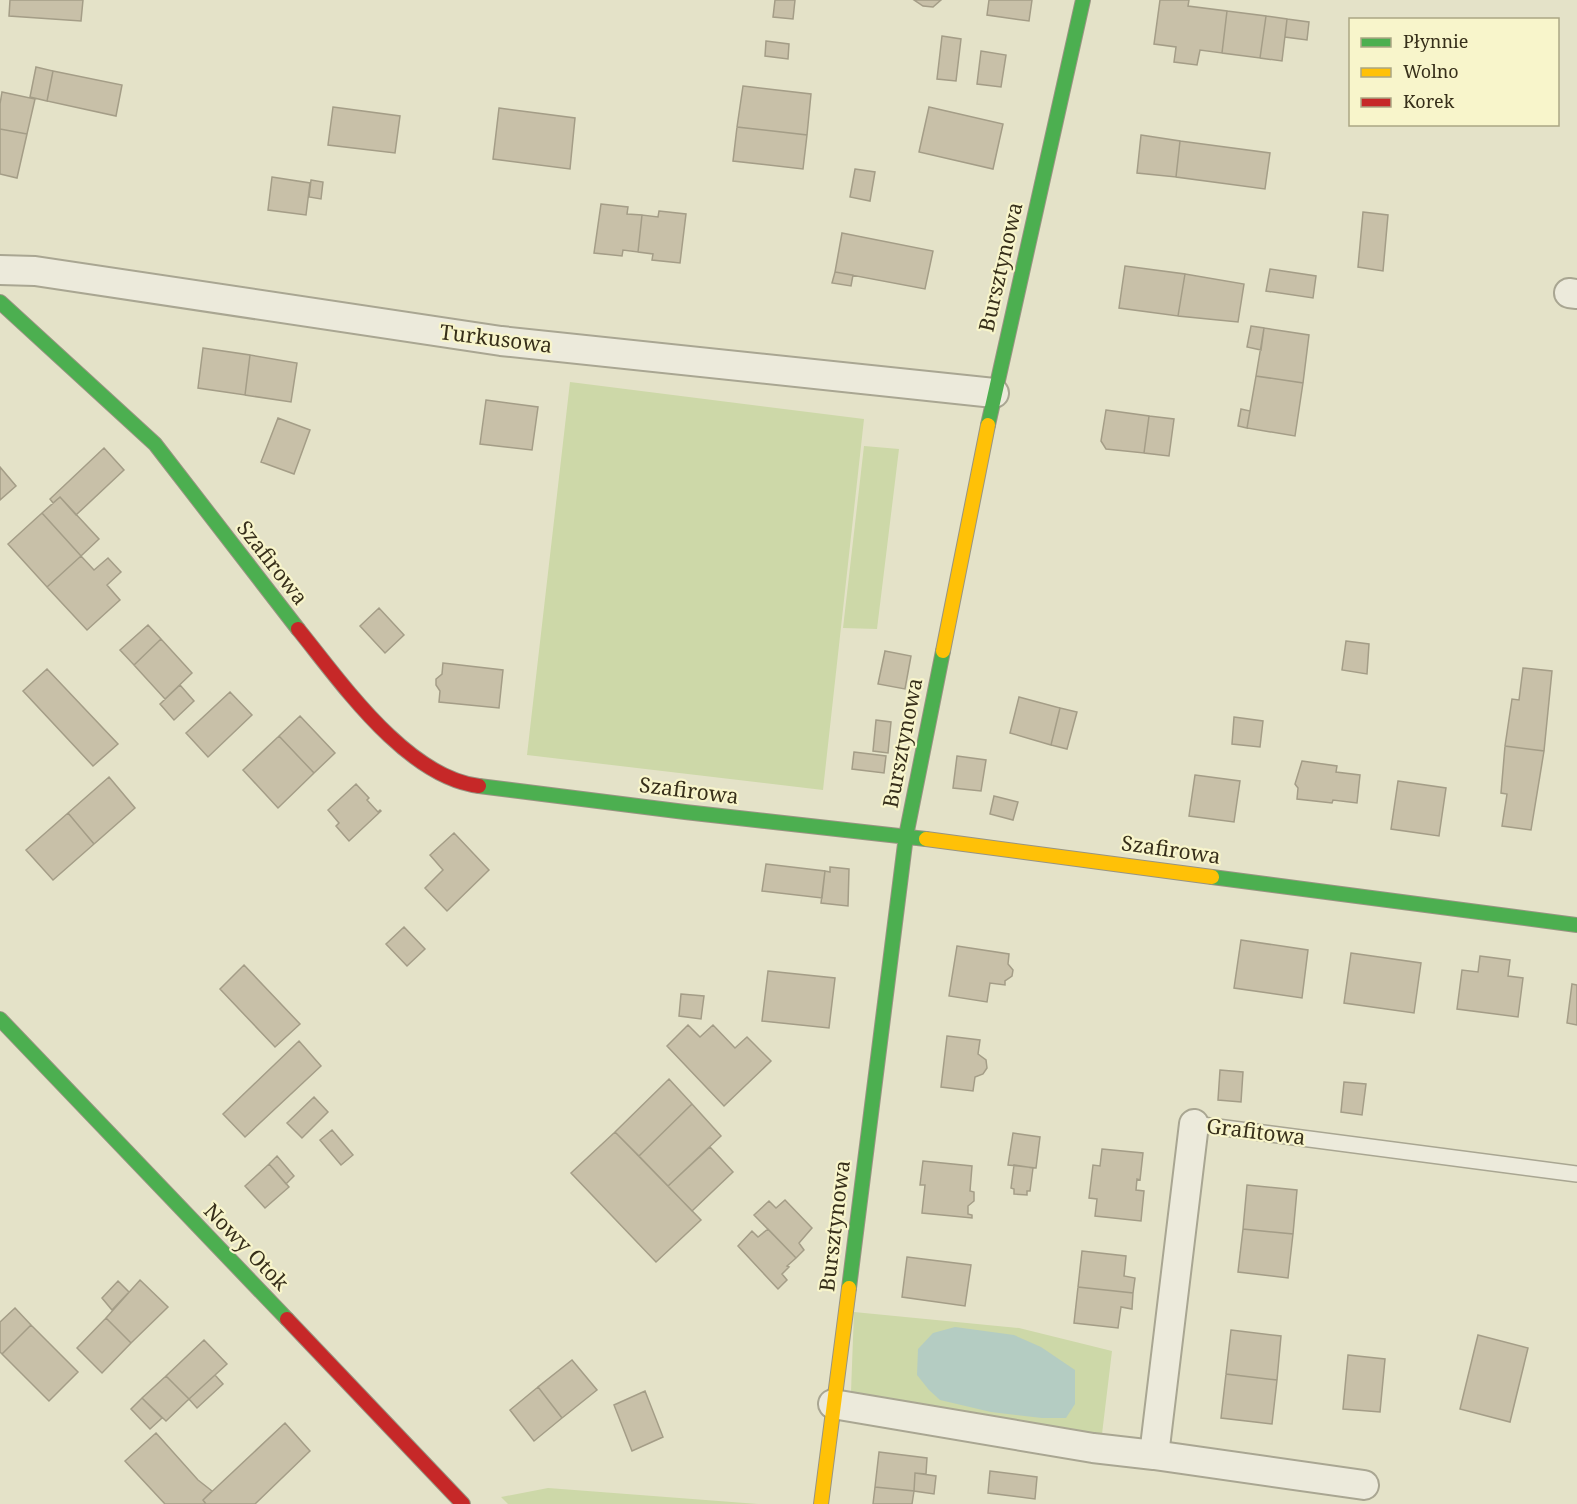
<svg xmlns="http://www.w3.org/2000/svg" width="1577" height="1504" font-family="'Noto Serif',serif">
<rect width="100%" height="100%" fill="#e4e2c8"/>
<!-- green -->
<path fill="#cdd8a8" d="M 570,382 L 864,419 L 823,790 L 527,755 Z
M 864,446 L 899,449 L 877,629 L 843,628 Z
M 854,1312 L 1019,1328 L 1112,1351 L 1102,1434 L 851,1392 Z
M 548,1488 L 758,1504 L 508,1504 L 501,1497 Z"/>
<!-- water -->
<path fill="#b4ccc2" d="M 955,1327 L 1014,1335 L 1041,1347 L 1075,1370 L 1075,1404 L 1066,1418 L 1042,1418 L 991,1412 L 940,1400 L 929,1390 L 917,1375 L 918,1349 L 933,1333 Z"/>
<!-- building -->
<path fill="#c8c0a8" stroke="#a49d87" stroke-width="1.5" d="M 10,0 L 83,0 L 81,21 L 9,16 Z
M 775,0 L 795,0 L 793,19 L 773,17 Z
M 914,0 L 941,0 L 933,7 L 923,6 Z
M 989,0 L 1032,0 L 1029,21 L 987,15 Z
M 1160,0 L 1189,0 L 1188,6 L 1227,11 L 1222,53 L 1200,50 L 1197,65 L 1174,62 L 1176,47 L 1154,44 Z
M 1227,11 L 1266,16 L 1260,58 L 1222,53 Z
M 1266,16 L 1287,19 L 1282,61 L 1260,58 Z
M 1287,19 L 1309,22 L 1307,40 L 1285,37 Z
M 942,36 L 961,39 L 956,81 L 937,79 Z
M 766,41 L 789,44 L 788,59 L 765,56 Z
M 981,51 L 1006,55 L 1001,87 L 977,84 Z
M 36,67 L 53,71 L 47,101 L 30,97 Z
M 53,71 L 122,85 L 116,116 L 47,101 Z
M 743,86 L 811,94 L 807,135 L 737,127 Z
M 2,92 L 35,99 L 27,134 L 0,129 L 0,104 Z
M 333,107 L 400,116 L 395,153 L 328,145 Z
M 929,107 L 1003,124 L 993,169 L 919,152 Z
M 499,108 L 575,118 L 570,169 L 493,159 Z
M 737,127 L 807,135 L 803,169 L 733,161 Z
M 0,129 L 27,134 L 17,178 L 0,174 Z
M 1141,135 L 1180,141 L 1176,177 L 1137,173 Z
M 1180,141 L 1270,153 L 1265,189 L 1176,177 Z
M 855,169 L 875,172 L 870,201 L 850,197 Z
M 272,177 L 310,183 L 306,215 L 268,210 Z
M 311,180 L 323,182 L 321,199 L 309,197 Z
M 601,204 L 628,207 L 627,214 L 642,215 L 638,252 L 623,250 L 622,256 L 594,253 Z
M 659,211 L 686,214 L 680,263 L 652,260 L 653,254 L 638,252 L 642,215 L 658,217 Z
M 1363,212 L 1388,215 L 1383,271 L 1358,267 Z
M 842,233 L 933,251 L 925,289 L 835,272 Z
M 1125,266 L 1185,274 L 1178,316 L 1119,308 Z
M 1270,269 L 1316,276 L 1313,298 L 1266,291 Z
M 835,272 L 853,275 L 851,286 L 832,283 Z
M 1185,274 L 1244,284 L 1238,322 L 1178,316 Z
M 1251,326 L 1264,328 L 1261,350 L 1247,347 Z
M 1264,328 L 1309,335 L 1303,383 L 1256,376 Z
M 203,348 L 250,355 L 245,395 L 198,388 Z
M 250,355 L 297,363 L 291,402 L 245,395 Z
M 1256,376 L 1303,383 L 1295,436 L 1247,428 Z
M 486,400 L 538,407 L 532,450 L 480,444 Z
M 1241,409 L 1250,411 L 1247,428 L 1238,426 Z
M 1106,410 L 1149,416 L 1144,453 L 1106,449 L 1101,441 Z
M 1149,416 L 1174,419 L 1169,456 L 1144,453 Z
M 278,418 L 310,430 L 294,474 L 261,462 Z
M 104,448 L 124,470 L 76,515 L 60,497 L 53,503 L 50,499 Z
M 0,467 L 16,486 L 0,500 Z
M 60,497 L 99,539 L 81,556 L 42,513 Z
M 42,513 L 81,556 L 47,587 L 8,544 Z
M 81,556 L 94,570 L 108,558 L 121,572 L 107,585 L 120,600 L 87,630 L 47,587 Z
M 379,608 L 404,635 L 385,653 L 360,626 Z
M 148,625 L 161,639 L 134,665 L 120,650 Z
M 161,639 L 192,673 L 165,699 L 134,665 Z
M 1346,641 L 1369,644 L 1367,674 L 1342,670 Z
M 885,651 L 911,656 L 905,689 L 878,684 Z
M 443,663 L 503,670 L 499,708 L 439,702 L 440,691 L 436,685 L 436,679 L 442,674 Z
M 1523,668 L 1552,671 L 1544,751 L 1505,746 L 1512,699 L 1519,700 Z
M 47,669 L 118,744 L 93,766 L 23,691 Z
M 180,685 L 194,701 L 174,720 L 160,704 Z
M 230,692 L 252,715 L 208,757 L 186,733 Z
M 1019,697 L 1060,708 L 1051,745 L 1010,733 Z
M 1060,708 L 1077,712 L 1067,749 L 1051,745 Z
M 300,716 L 335,753 L 314,773 L 279,736 Z
M 1234,717 L 1263,721 L 1260,747 L 1232,744 Z
M 876,720 L 891,722 L 888,753 L 873,751 Z
M 279,736 L 314,773 L 278,808 L 243,770 Z
M 1505,746 L 1544,751 L 1531,830 L 1502,826 L 1507,794 L 1501,793 Z
M 854,752 L 886,756 L 884,773 L 852,769 Z
M 957,756 L 986,760 L 981,791 L 953,788 Z
M 1302,761 L 1337,766 L 1336,772 L 1360,775 L 1357,803 L 1333,800 L 1332,803 L 1297,799 L 1298,788 L 1295,784 Z
M 1195,775 L 1240,781 L 1234,822 L 1189,816 Z
M 109,777 L 135,808 L 94,844 L 68,813 Z
M 1398,781 L 1446,788 L 1439,836 L 1391,829 Z
M 356,784 L 369,798 L 367,800 L 378,812 L 380,810 L 381,811 L 349,841 L 336,826 L 339,823 L 328,810 Z
M 994,796 L 1018,802 L 1013,820 L 990,814 Z
M 68,813 L 94,844 L 53,880 L 26,850 Z
M 454,833 L 489,870 L 447,911 L 425,888 L 443,870 L 430,855 Z
M 766,864 L 825,871 L 822,898 L 762,891 Z
M 830,867 L 849,869 L 848,906 L 821,903 L 825,871 L 830,872 Z
M 404,927 L 425,949 L 407,966 L 386,944 Z
M 1241,940 L 1308,950 L 1302,998 L 1234,988 Z
M 957,946 L 1009,954 L 1008,964 L 1013,970 L 1012,976 L 1005,981 L 1005,985 L 990,983 L 987,1002 L 949,996 Z
M 1351,953 L 1421,963 L 1414,1013 L 1344,1003 Z
M 1480,956 L 1510,960 L 1508,976 L 1523,978 L 1518,1017 L 1457,1009 L 1462,970 L 1478,972 Z
M 244,965 L 300,1024 L 275,1047 L 220,989 Z
M 768,971 L 835,978 L 829,1028 L 762,1021 Z
M 1572,984 L 1577,985 L 1577,1025 L 1567,1023 Z
M 681,994 L 704,996 L 701,1019 L 679,1016 Z
M 688,1025 L 700,1037 L 713,1025 L 735,1048 L 747,1037 L 771,1061 L 724,1106 L 667,1046 Z
M 947,1036 L 980,1040 L 978,1054 L 986,1060 L 987,1068 L 983,1074 L 975,1077 L 973,1091 L 941,1087 Z
M 299,1041 L 321,1066 L 245,1137 L 223,1114 Z
M 1220,1070 L 1243,1072 L 1241,1102 L 1218,1100 Z
M 669,1079 L 692,1104 L 639,1156 L 615,1132 Z
M 1344,1082 L 1366,1084 L 1362,1115 L 1341,1112 Z
M 314,1097 L 328,1112 L 302,1138 L 287,1123 Z
M 692,1104 L 721,1136 L 668,1186 L 639,1156 Z
M 332,1130 L 353,1155 L 341,1165 L 320,1140 Z
M 615,1132 L 701,1220 L 656,1262 L 571,1173 Z
M 1013,1133 L 1040,1137 L 1036,1168 L 1008,1165 Z
M 710,1147 L 733,1172 L 692,1211 L 668,1186 Z
M 1102,1149 L 1143,1153 L 1140,1180 L 1137,1179 L 1136,1190 L 1144,1191 L 1141,1221 L 1095,1216 L 1097,1199 L 1089,1198 L 1093,1165 L 1100,1166 Z
M 277,1156 L 294,1176 L 286,1184 L 269,1164 Z
M 923,1161 L 972,1166 L 970,1191 L 974,1192 L 974,1201 L 968,1206 L 968,1214 L 972,1215 L 972,1218 L 922,1213 L 925,1185 L 920,1185 Z
M 269,1164 L 289,1187 L 265,1208 L 245,1186 Z
M 1014,1165 L 1033,1168 L 1030,1191 L 1027,1191 L 1027,1195 L 1014,1194 L 1014,1189 L 1011,1188 Z
M 1247,1185 L 1297,1190 L 1293,1234 L 1243,1229 Z
M 785,1200 L 812,1228 L 799,1243 L 804,1250 L 796,1258 L 754,1215 L 769,1201 L 776,1208 Z
M 768,1229 L 796,1258 L 787,1266 L 789,1267 L 782,1274 L 787,1280 L 778,1289 L 738,1246 L 752,1231 L 758,1237 Z
M 1243,1229 L 1293,1234 L 1288,1278 L 1238,1272 Z
M 1082,1251 L 1126,1256 L 1124,1276 L 1135,1278 L 1133,1293 L 1078,1287 Z
M 907,1257 L 971,1265 L 965,1306 L 902,1297 Z
M 140,1280 L 168,1307 L 131,1343 L 106,1318 Z
M 118,1281 L 129,1292 L 112,1310 L 102,1298 Z
M 1078,1287 L 1133,1293 L 1132,1309 L 1121,1307 L 1118,1328 L 1074,1323 Z
M 15,1308 L 31,1325 L 2,1354 L 0,1352 L 0,1322 Z
M 106,1318 L 131,1343 L 102,1373 L 77,1348 Z
M 31,1325 L 78,1372 L 49,1401 L 2,1354 Z
M 1231,1330 L 1281,1336 L 1277,1380 L 1226,1374 Z
M 1478,1335 L 1528,1348 L 1510,1422 L 1460,1409 Z
M 204,1340 L 227,1364 L 189,1399 L 166,1376 Z
M 1348,1355 L 1385,1359 L 1380,1412 L 1343,1409 Z
M 572,1360 L 597,1390 L 562,1418 L 538,1387 Z
M 1226,1374 L 1277,1380 L 1272,1424 L 1221,1418 Z
M 215,1375 L 223,1384 L 197,1408 L 189,1399 Z
M 166,1376 L 189,1399 L 166,1421 L 142,1398 Z
M 538,1387 L 562,1418 L 534,1441 L 510,1410 Z
M 645,1391 L 663,1437 L 632,1451 L 614,1405 Z
M 142,1398 L 162,1418 L 150,1429 L 131,1409 Z
M 285,1423 L 310,1451 L 255,1504 L 206,1504 L 203,1500 Z
M 156,1433 L 198,1480 L 212,1491 L 203,1500 L 206,1504 L 165,1504 L 125,1461 Z
M 879,1452 L 927,1458 L 926,1474 L 915,1473 L 914,1491 L 875,1487 Z
M 990,1471 L 1037,1477 L 1035,1499 L 988,1493 Z
M 915,1473 L 936,1476 L 934,1494 L 914,1491 Z
M 875,1487 L 914,1491 L 912,1504 L 873,1504 Z"/>
<g fill="none" stroke-linecap="round" stroke-linejoin="round">
<defs>
<path id="lane" d="M 1194,1124 L 1577,1174"/>
<path id="street" d="M 0,270 L 35,271 L 501,341 L 994,393
M 1569,293 L 1577,294
M 833,1404 L 1093,1448 L 1154,1455 L 1194,1124
M 1154,1455 L 1364,1485"/>
<path id="fast" d="M 0,302 L 155,444 L 298,629
M 988,425 L 1083,0
M 479,786 L 685,812 L 926,839
M 1212,877 L 1577,925
M 0,1019 L 287,1319
M 849,1288 L 906,836 L 943,651"/>
<path id="slow" d="M 943,651 L 988,425
M 926,839 L 1212,877
M 821,1504 L 849,1288"/>
<path id="jam" d="M 298,629 C 341,682 406,777 479,786
M 287,1319 L 463,1504"/>
</defs>
<!-- lane casing -->
<use href="#lane" stroke="#a9a692" stroke-width="18"/>
<!-- street casing -->
<use href="#street" stroke="#a9a692" stroke-width="32"/>
<!-- fast casing -->
<use href="#fast" stroke="#989482" stroke-width="16"/>
<!-- slow casing -->
<use href="#slow" stroke="#989482" stroke-width="16"/>
<!-- jam casing -->
<use href="#jam" stroke="#989482" stroke-width="16"/>
<!-- lane -->
<use href="#lane" stroke="#eceadb" stroke-width="15"/>
<!-- street -->
<use href="#street" stroke="#eceadb" stroke-width="28"/>
<!-- fast -->
<use href="#fast" stroke="#4caf50" stroke-width="14"/>
<!-- slow -->
<use href="#slow" stroke="#ffc107" stroke-width="14"/>
<!-- jam -->
<use href="#jam" stroke="#c62828" stroke-width="14"/>
</g>
<g text-anchor="middle" stroke-width="4.5" stroke-linejoin="round" paint-order="stroke">
<!-- street labels -->
<g font-size="21" fill="#372f1a" stroke="#f8f5cb">
<text transform="translate(1001 267) rotate(-77)" y="7">Bursztynowa</text>
<text transform="translate(496 339) rotate(7)" y="7">Turkusowa</text>
<text transform="translate(272 563) rotate(52)" y="7">Szafirowa</text>
<text transform="translate(903 743) rotate(-79)" y="7">Bursztynowa</text>
<text transform="translate(689 791) rotate(7)" y="7">Szafirowa</text>
<text transform="translate(1171 850) rotate(8)" y="7">Szafirowa</text>
<text transform="translate(1256 1132) rotate(7)" y="7">Grafitowa</text>
<text transform="translate(835 1226) rotate(-83)" y="7">Bursztynowa</text>
<text transform="translate(246 1247) rotate(46)" y="7">Nowy Otok</text>
</g>
</g>
<!-- legend -->
<rect x="1349" y="18" width="210" height="108" fill="#f8f5cb" stroke="#aba684" stroke-width="1.5"/>
<rect x="1361" y="38" width="30" height="9" fill="#4caf50" stroke="#aba684" stroke-width="1.5"/>
<text x="1403" y="48" font-size="18" fill="#372f1a">Płynnie</text>
<rect x="1361" y="68" width="30" height="9" fill="#ffc107" stroke="#aba684" stroke-width="1.5"/>
<text x="1403" y="78" font-size="18" fill="#372f1a">Wolno</text>
<rect x="1361" y="98" width="30" height="9" fill="#c62828" stroke="#aba684" stroke-width="1.5"/>
<text x="1403" y="108" font-size="18" fill="#372f1a">Korek</text>
</svg>
